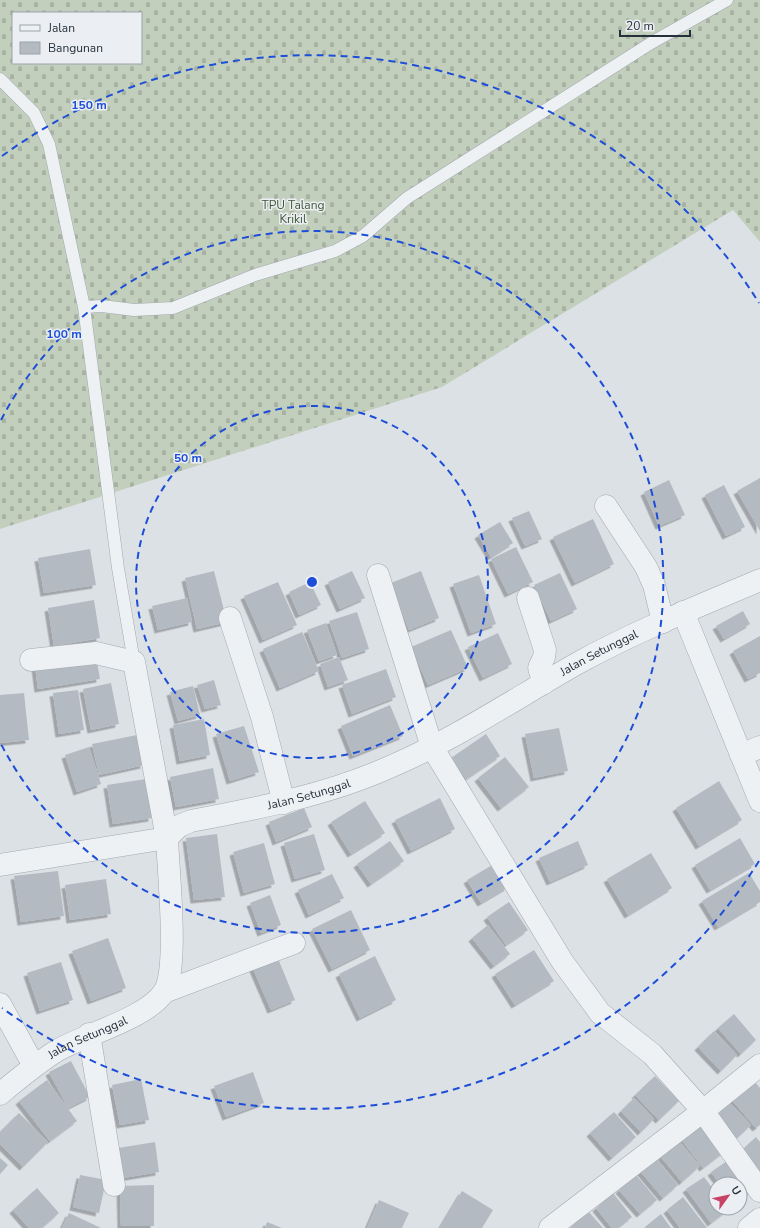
<svg xmlns="http://www.w3.org/2000/svg" width="760" height="1228" font-family="'Nunito Sans',sans-serif">
<defs>
<pattern id="cemetery-stones" width="16" height="16" patternUnits="userSpaceOnUse"><rect width="16" height="16" fill="#c3cfbd"/><path d="M2 7V4a2 2 0 0 1 4 0v3zM10 15v-3a2 2 0 0 1 4 0v3z" fill="#a7b2a3"/></pattern>
<filter id="shadow"><feDropShadow dx="-3.5" dy="3.5" stdDeviation="0" flood-color="#0004"/></filter>
</defs>
<rect width="100%" height="100%" fill="#dce1e6"/>
<!-- cemetery -->
<path fill="url(#cemetery-stones)" fill-rule="evenodd" d="M 0,0 L 760,0 L 760,242 L 733,210 L 442,387 L 0,529 ZM 13,13 L 141,13 L 141,63 L 13,63 Z"/>
<!-- building -->
<path fill="#b3bac2" filter="url(#shadow)" d="M 760,478 L 760,531 L 737,491 Z
M 669,480 L 685,515 L 659,526 L 644,492 Z
M 724,485 L 745,527 L 726,536 L 705,495 Z
M 529,511 L 542,539 L 525,546 L 512,518 Z
M 593,519 L 614,564 L 575,583 L 553,537 Z
M 500,522 L 513,543 L 491,557 L 478,535 Z
M 516,547 L 533,582 L 508,594 L 491,559 Z
M 90,549 L 96,585 L 44,593 L 38,558 Z
M 214,571 L 227,622 L 197,629 L 185,578 Z
M 352,571 L 365,598 L 340,609 L 328,582 Z
M 421,571 L 439,618 L 409,630 L 391,583 Z
M 560,573 L 577,609 L 551,621 L 534,585 Z
M 479,575 L 496,624 L 471,633 L 453,584 Z
M 278,582 L 297,625 L 263,640 L 244,596 Z
M 310,582 L 321,605 L 299,615 L 289,592 Z
M 187,598 L 192,622 L 158,630 L 152,606 Z
M 94,600 L 100,638 L 54,646 L 48,608 Z
M 743,611 L 750,624 L 724,639 L 716,626 Z
M 357,612 L 369,649 L 342,658 L 329,621 Z
M 326,623 L 337,655 L 319,661 L 307,630 Z
M 451,630 L 468,668 L 428,685 L 411,647 Z
M 302,632 L 319,671 L 280,688 L 263,649 Z
M 498,633 L 512,664 L 483,678 L 468,647 Z
M 760,636 L 760,673 L 748,679 L 733,651 Z
M 96,656 L 100,679 L 38,689 L 35,666 Z
M 339,657 L 348,680 L 328,687 L 320,664 Z
M 386,669 L 396,697 L 352,714 L 342,685 Z
M 214,680 L 221,705 L 205,709 L 197,685 Z
M 111,683 L 119,724 L 91,730 L 83,689 Z
M 193,686 L 200,715 L 178,721 L 170,692 Z
M 78,690 L 84,730 L 59,734 L 53,693 Z
M 24,693 L 29,740 L 0,743 L 0,695 Z
M 390,705 L 403,736 L 353,756 L 341,726 Z
M 204,719 L 210,755 L 180,761 L 173,725 Z
M 244,726 L 259,772 L 230,781 L 216,734 Z
M 559,728 L 568,771 L 534,778 L 525,734 Z
M 486,734 L 500,756 L 466,779 L 451,758 Z
M 137,735 L 144,765 L 99,775 L 92,744 Z
M 89,747 L 101,784 L 77,792 L 65,755 Z
M 505,757 L 529,787 L 501,808 L 478,778 Z
M 213,768 L 219,799 L 176,807 L 170,777 Z
M 146,779 L 152,818 L 113,824 L 107,785 Z
M 719,781 L 742,820 L 699,846 L 676,808 Z
M 440,798 L 455,829 L 411,851 L 395,820 Z
M 365,801 L 385,833 L 351,854 L 331,822 Z
M 304,808 L 312,827 L 276,842 L 269,822 Z
M 217,834 L 225,897 L 194,900 L 186,838 Z
M 314,834 L 325,870 L 295,879 L 284,843 Z
M 740,838 L 755,864 L 710,890 L 695,865 Z
M 390,841 L 404,861 L 371,884 L 357,864 Z
M 578,841 L 588,865 L 550,882 L 539,858 Z
M 264,843 L 275,884 L 244,893 L 233,852 Z
M 651,853 L 672,888 L 628,915 L 607,879 Z
M 494,864 L 508,887 L 481,903 L 467,880 Z
M 58,871 L 64,916 L 21,922 L 14,876 Z
M 749,873 L 760,891 L 760,902 L 718,927 L 702,901 Z
M 332,874 L 344,898 L 309,915 L 298,890 Z
M 106,879 L 111,914 L 70,920 L 65,885 Z
M 270,895 L 281,925 L 261,933 L 250,903 Z
M 509,902 L 528,930 L 506,945 L 487,917 Z
M 351,910 L 370,950 L 332,969 L 312,929 Z
M 488,925 L 510,954 L 494,966 L 472,938 Z
M 108,938 L 126,988 L 91,1001 L 72,951 Z
M 534,950 L 554,981 L 515,1005 L 495,974 Z
M 277,956 L 295,1000 L 271,1010 L 252,966 Z
M 375,956 L 396,1000 L 360,1018 L 339,974 Z
M 61,962 L 73,1000 L 40,1011 L 27,973 Z
M 734,1014 L 756,1040 L 741,1054 L 718,1028 Z
M 714,1031 L 737,1055 L 721,1071 L 698,1047 Z
M 71,1061 L 90,1097 L 68,1108 L 49,1072 Z
M 253,1072 L 264,1103 L 226,1117 L 214,1086 Z
M 655,1076 L 679,1101 L 659,1120 L 635,1095 Z
M 141,1079 L 149,1120 L 120,1125 L 112,1085 Z
M 47,1080 L 77,1121 L 50,1141 L 19,1101 Z
M 754,1081 L 760,1088 L 760,1125 L 756,1128 L 732,1100 Z
M 634,1098 L 654,1119 L 641,1132 L 621,1111 Z
M 730,1103 L 751,1125 L 735,1140 L 714,1118 Z
M 614,1112 L 636,1137 L 612,1158 L 590,1133 Z
M 19,1113 L 48,1142 L 23,1167 L 0,1144 L 0,1132 Z
M 703,1123 L 725,1151 L 703,1168 L 681,1139 Z
M 756,1137 L 760,1142 L 760,1172 L 741,1151 Z
M 679,1141 L 700,1166 L 682,1182 L 661,1157 Z
M 155,1142 L 159,1172 L 123,1178 L 118,1148 Z
M 733,1157 L 755,1188 L 740,1198 L 740,1184 L 720,1184 L 711,1172 Z
M 0,1158 L 8,1165 L 0,1174 Z
M 656,1158 L 678,1185 L 663,1198 L 640,1171 Z
M 80,1175 L 106,1180 L 99,1213 L 73,1207 Z
M 636,1175 L 657,1200 L 640,1214 L 619,1190 Z
M 704,1177 L 716,1193 L 716,1208 L 727,1208 L 728,1210 L 711,1223 L 686,1189 Z
M 154,1185 L 154,1226 L 121,1226 L 120,1186 Z
M 37,1188 L 59,1213 L 42,1228 L 29,1228 L 13,1210 Z
M 462,1191 L 493,1210 L 482,1228 L 440,1228 Z
M 613,1193 L 632,1217 L 618,1228 L 612,1228 L 596,1208 Z
M 683,1197 L 707,1228 L 680,1228 L 667,1210 Z
M 379,1200 L 409,1213 L 402,1228 L 367,1228 Z
M 588,1211 L 603,1228 L 570,1228 Z
M 69,1213 L 101,1228 L 62,1228 Z
M 661,1214 L 671,1228 L 646,1228 L 645,1227 Z
M 267,1222 L 282,1228 L 265,1228 Z"/>
<g fill="none" stroke-linecap="round" stroke-linejoin="round">
<defs>
<path id="lane" d="M 0,79 L 34,113 L 49,144 L 84,307 L 118,568 L 134,662
M 84,307 L 102,306 L 134,310 L 173,308 L 255,275 L 335,251 L 363,236 L 407,198 L 651,43 L 727,0"/>
<g id="street">
<path d="M 606,506 L 646,567 L 654,585 L 663,622"/>
<path d="M 378,575 L 432,747 L 562,961 L 600,1013 L 652,1054 L 703,1111 L 760,1191"/>
<path d="M 528,598 L 545,650 L 544,657 L 539,668 L 544,683"/>
<path d="M 683,612 L 760,801"/>
<path d="M 230,618 L 262,717 L 284,803"/>
<path d="M 741,755 L 760,747"/>
<path d="M 0,865 L 167,838 L 134,662 L 96,653 L 31,660"/>
<path d="M 164,992 L 294,943"/>
<path d="M 0,1004 L 34,1066"/>
<path d="M 89,1034 L 114,1185"/>
<path id="s1" d="M 0,1094 C 19,1078 37,1063 58,1050 C 86,1034 147,1018 164,992 C 179,970 168,869 167,838 L 179,826 L 191,821 C 259,808 328,795 392,766 C 457,738 516,698 578,663 C 636,631 699,606 760,580"/>
<path d="M 550,1228 L 703,1111 L 760,1065"/>
<path d="M 749,1228 L 760,1219"/>
</g>
</defs>
<!-- lane casing -->
<use href="#lane" stroke="#a2a8af" stroke-width="13"/>
<!-- street casing -->
<use href="#street" stroke="#a2a8af" stroke-width="23"/>
<!-- lane -->
<use href="#lane" stroke="#eef1f4" stroke-width="12"/>
<!-- street -->
<use href="#street" stroke="#eef1f4" stroke-width="22"/>
</g>
<!-- distance rings -->
<g fill="none" stroke="#1d4ed8" stroke-width="2" stroke-dasharray="7 5">
<circle cx="312" cy="582" r="176"/>
<path d="M1 420A351 351 0 1 1 1 744"/>
<path d="M759 861A527 527 0 0 1 2 1008M2 156A527 527 0 0 1 759 303"/>
</g>
<g text-anchor="middle" stroke-width="3" stroke-linejoin="round" paint-order="stroke">
<!-- park labels -->
<g font-size="12" fill="#3e5634" stroke="#ebeff3">
<text x="293" y="209">TPU Talang<tspan x="293" dy="14">Krikil</tspan></text>
</g>
<!-- street labels -->
<g font-size="12" fill="#26303b" stroke="#ebeff3">
<text dy="4" stroke="none"><textPath href="#s1" startOffset="825">Jalan Setunggal</textPath></text>
<text dy="4" stroke="none"><textPath href="#s1" startOffset="501">Jalan Setunggal</textPath></text>
<text dy="4" stroke="none"><textPath href="#s1" startOffset="105">Jalan Setunggal</textPath></text>
</g>
</g>
<circle cx="312" cy="582" r="6" fill="#1d4ed8" stroke="#ebeff3" stroke-width="2"/>
<g font-size="12" text-anchor="middle" font-weight="bold" fill="#1d4ed8" stroke="#ebeff3" stroke-width="3" stroke-linejoin="round" paint-order="stroke">
<text x="89" y="109">150 m</text>
<text x="64" y="338">100 m</text>
<text x="188" y="462">50 m</text>
</g>
<!-- legend -->
<rect x="12" y="12" width="130" height="52" fill="#ebeff3" stroke="#9ca3a9"/>
<rect x="20" y="25" width="20" height="6" fill="#eef1f4" stroke="#9ca3a9"/>
<text x="48" y="32" font-size="12" fill="#26303b">Jalan</text>
<rect x="20" y="42" width="20" height="12" fill="#b3bac2" stroke="#9ca3a9"/>
<text x="48" y="52" font-size="12" fill="#26303b">Bangunan</text>
<!-- north arrow -->
<g transform="translate(728 1196) rotate(57)"><circle r="19" fill="#ebeff3" stroke="#9ca3a9"/>
<path d="M0-3L7 15L0 10L-7 15Z" fill="#c94364"/>
<text y="-6" font-size="11" font-weight="bold" text-anchor="middle" fill="#26303b">U</text>
</g>
<!-- scale -->
<path d="M620 30v6h70v-6" fill="none" stroke="#26303b" stroke-width="2"/>
<text x="626" y="30" font-size="12" fill="#26303b" stroke="#ebeff3" stroke-width="3" paint-order="stroke">20 m</text>
</svg>
